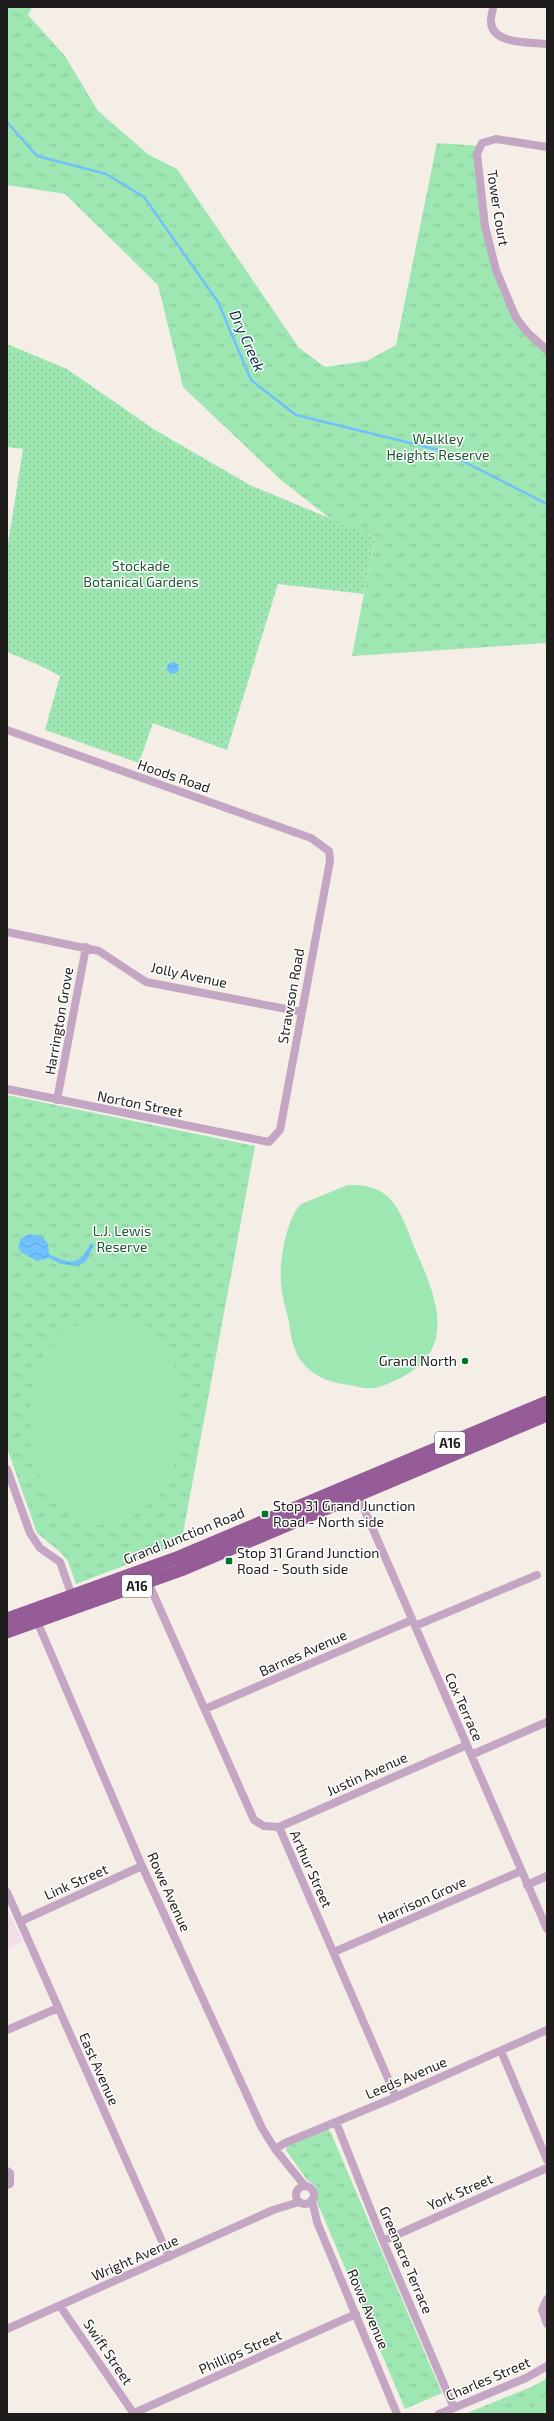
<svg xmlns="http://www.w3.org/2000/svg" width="554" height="2421" font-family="'Exo 2',sans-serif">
<defs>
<pattern id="grass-tufts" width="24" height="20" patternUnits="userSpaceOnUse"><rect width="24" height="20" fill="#9fe7b2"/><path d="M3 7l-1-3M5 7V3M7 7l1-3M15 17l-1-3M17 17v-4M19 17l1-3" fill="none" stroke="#88c698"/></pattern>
<pattern id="garden-dots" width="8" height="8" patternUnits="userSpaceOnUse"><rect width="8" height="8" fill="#9fe7b2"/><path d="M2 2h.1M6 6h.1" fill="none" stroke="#88c698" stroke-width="1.8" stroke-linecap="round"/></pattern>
<pattern id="water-waves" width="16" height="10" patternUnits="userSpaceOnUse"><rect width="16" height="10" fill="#70c0fe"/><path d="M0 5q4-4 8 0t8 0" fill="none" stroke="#61a5d9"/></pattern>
</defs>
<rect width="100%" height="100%" fill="#f4eee7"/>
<!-- education -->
<path fill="#f4ddeb" d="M 7,1909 L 23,1942 L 7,1949 Z"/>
<!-- grass -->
<path fill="url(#grass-tufts)" d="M 7,7 L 32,7 L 28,15 L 65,56 L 98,111 L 149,155 L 177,169 L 299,348 L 325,367 L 367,361 L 396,345 L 437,143 L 481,146 L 481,192 L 493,259 L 528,333 L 547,350 L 547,643 L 352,656 L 375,537 L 335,522 L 282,481 L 183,387 L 158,285 L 65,194 L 7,185 Z
M 7,1095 L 255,1146 L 181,1544 L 76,1584 L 68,1561 L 60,1552 L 37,1533 L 7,1448 Z
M 328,2129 L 331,2133 L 442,2393 L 405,2409 L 317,2202 L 316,2186 L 307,2180 L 286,2150 L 287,2146 Z
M 547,2378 L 547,2414 L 465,2414 L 536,2385 Z"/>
<!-- garden -->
<path fill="url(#garden-dots)" d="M 7,344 L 67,369 L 155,430 L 250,485 L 375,537 L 364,594 L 278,584 L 227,750 L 153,723 L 139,763 L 45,730 L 60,676 L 41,666 L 7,652 L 7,550 L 23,449 L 7,447 Z"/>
<!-- pitch -->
<path fill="#9fe7b2" d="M 348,1185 C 362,1185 376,1186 387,1196 C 401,1208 408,1232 415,1249 C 443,1310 458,1361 379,1387 C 370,1390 359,1387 349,1385 C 332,1383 313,1377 302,1362 C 293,1351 291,1336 289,1322 C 286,1310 282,1297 281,1284 C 279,1262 286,1219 301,1204 Z
M 96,1317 C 108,1318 134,1319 143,1324 C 192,1351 188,1448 163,1490 C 156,1500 146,1507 136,1514 C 128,1519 117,1524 108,1525 C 39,1527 23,1447 32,1393 C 34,1385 34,1374 37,1366 C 49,1342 71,1326 96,1317 Z
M 547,2394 L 547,2414 L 529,2414 L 536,2403 Z"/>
<!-- water -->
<path fill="url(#water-waves)" d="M167 668a6 6 0 1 1 12 0a6 6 0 1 1-12 0Z
M 29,1234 L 42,1236 L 48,1244 L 49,1254 C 73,1265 78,1266 91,1243 L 94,1245 L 86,1261 L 78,1266 L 61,1264 L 49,1258 L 37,1261 L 21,1252 L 18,1247 L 21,1238 Z"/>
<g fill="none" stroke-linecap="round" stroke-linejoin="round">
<!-- stream -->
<path stroke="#70c0fe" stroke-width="2.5" d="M 7,122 L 37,156 L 106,174 L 144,197 L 218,302 L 251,380 L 296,415 L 443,451 L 547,504"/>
<!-- minor -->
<path stroke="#c4a6c4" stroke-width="8" d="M 493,7 C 493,12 490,18 491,22 C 492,45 531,42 547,44
M 547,147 L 496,139 L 482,143 L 477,154 L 485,226 L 496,270 L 516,318 L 528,333 L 547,350
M 7,730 L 311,838 L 329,851 L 330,861 L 280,1130 L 269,1142 L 7,1089
M 7,932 L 99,951 L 146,982 L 302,1012
M 57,1100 L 86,947
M 7,1469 L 30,1533 L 40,1548 L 60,1562 L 72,1596
M 358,1495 L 547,1929
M 148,1582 L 254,1820 L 264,1826 L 279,1827 L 396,2097
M 37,1621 L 142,1866 L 262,2128 L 275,2149 L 305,2186
M 415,1626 L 537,1575
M 205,1709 L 412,1620
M 471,1755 L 547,1722
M 279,1827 L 467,1745
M 527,1885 L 547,1876
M 7,1892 L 169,2257
M 21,1921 L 142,1866
M 334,1952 L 521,1871
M 7,2030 L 58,2008
M 501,2051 L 547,2160
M 336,2122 L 383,2241 L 454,2408
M 275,2149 L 285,2143 L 396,2097 L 547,2030
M 7,2171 L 10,2173 L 10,2184 L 7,2185
M296 2195a9 9 0 1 1 18 0a9 9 0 1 1-18 0Z
M 312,2200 L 317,2222 L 397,2414
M 383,2241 L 547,2168
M 547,2299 L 542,2310 L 547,2324
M 60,2306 L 134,2414
M 7,2329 L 273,2210 L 299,2202
M 134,2413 L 356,2314
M 439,2414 L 526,2378 L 547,2366"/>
<!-- trunk -->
<path stroke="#965c97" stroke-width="13" d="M 7,1619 L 179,1557 L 547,1402
M 7,1632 L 181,1570 L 547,1415"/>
</g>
<!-- markers -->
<g fill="#017427" stroke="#fff" stroke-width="1.5">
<circle cx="465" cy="1361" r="4"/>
<rect x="261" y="1510" width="8" height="8" rx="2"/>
<rect x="225" y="1557" width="8" height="8" rx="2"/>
</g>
<g text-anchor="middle" stroke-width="3" stroke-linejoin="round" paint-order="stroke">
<!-- shield labels -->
<g fill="#fff" stroke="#62615f" stroke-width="1">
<rect x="435" y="1432" width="30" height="22" rx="3"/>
<rect x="122" y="1575" width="30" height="22" rx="3"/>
</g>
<g font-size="13" font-weight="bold" fill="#1f1d1b">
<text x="450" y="1448">A16</text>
<text x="137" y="1591">A16</text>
</g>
<!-- street labels -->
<g font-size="14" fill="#1f1d1b" stroke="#fff">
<text transform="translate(498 208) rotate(81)" y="5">Tower Court</text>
<text transform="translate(174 776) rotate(19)" y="5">Hoods Road</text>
<text transform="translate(189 975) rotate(12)" y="5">Jolly Avenue</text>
<text transform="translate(291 996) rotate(-80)" y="5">Strawson Road</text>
<text transform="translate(59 1021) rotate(-80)" y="5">Harrington Grove</text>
<text transform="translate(140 1104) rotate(11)" y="5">Norton Street</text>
<text transform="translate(184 1536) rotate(-22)" y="5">Grand Junction Road</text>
<text transform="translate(303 1653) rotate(-24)" y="5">Barnes Avenue</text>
<text transform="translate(464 1707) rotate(66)" y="5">Cox Terrace</text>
<text transform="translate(367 1774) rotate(-24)" y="5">Justin Avenue</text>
<text transform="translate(311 1869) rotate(66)" y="5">Arthur Street</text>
<text transform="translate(76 1882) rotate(-24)" y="5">Link Street</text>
<text transform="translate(169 1892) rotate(66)" y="5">Rowe Avenue</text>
<text transform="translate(422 1900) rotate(-24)" y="5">Harrison Grove</text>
<text transform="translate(99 2069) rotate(66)" y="5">East Avenue</text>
<text transform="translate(406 2078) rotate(-23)" y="5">Leeds Avenue</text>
<text transform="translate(460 2192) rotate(-24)" y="5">York Street</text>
<text transform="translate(135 2258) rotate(-24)" y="5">Wright Avenue</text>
<text transform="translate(406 2260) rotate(67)" y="5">Greenacre Terrace</text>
<text transform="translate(368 2309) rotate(67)" y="5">Rowe Avenue</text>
<text transform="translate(108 2352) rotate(56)" y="5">Swift Street</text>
<text transform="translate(240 2352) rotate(-24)" y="5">Phillips Street</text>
<text transform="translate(488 2379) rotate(-23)" y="5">Charles Street</text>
</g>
<!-- park labels -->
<g font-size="14" fill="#1c5932" stroke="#fff">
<text x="438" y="444">Walkley<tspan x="438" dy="16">Heights Reserve</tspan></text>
<text x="141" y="571">Stockade<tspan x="141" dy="16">Botanical Gardens</tspan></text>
<text x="122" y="1236">L.J. Lewis<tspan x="122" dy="16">Reserve</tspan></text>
</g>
<!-- poi labels -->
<g font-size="14" fill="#1f1d1b" stroke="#fff" text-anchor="start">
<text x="457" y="1366" text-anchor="end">Grand North</text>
<text x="273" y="1511">Stop 31 Grand Junction<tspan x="273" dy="16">Road - North side</tspan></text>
<text x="237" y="1558">Stop 31 Grand Junction<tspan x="237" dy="16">Road - South side</tspan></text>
</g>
<!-- water labels -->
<g font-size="15" font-style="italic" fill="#0c2f47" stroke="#fff">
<text transform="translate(247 341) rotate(66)" y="5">Dry Creek</text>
</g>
</g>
<!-- border -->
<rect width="554" height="2421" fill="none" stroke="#1f1d1b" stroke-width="16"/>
</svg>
